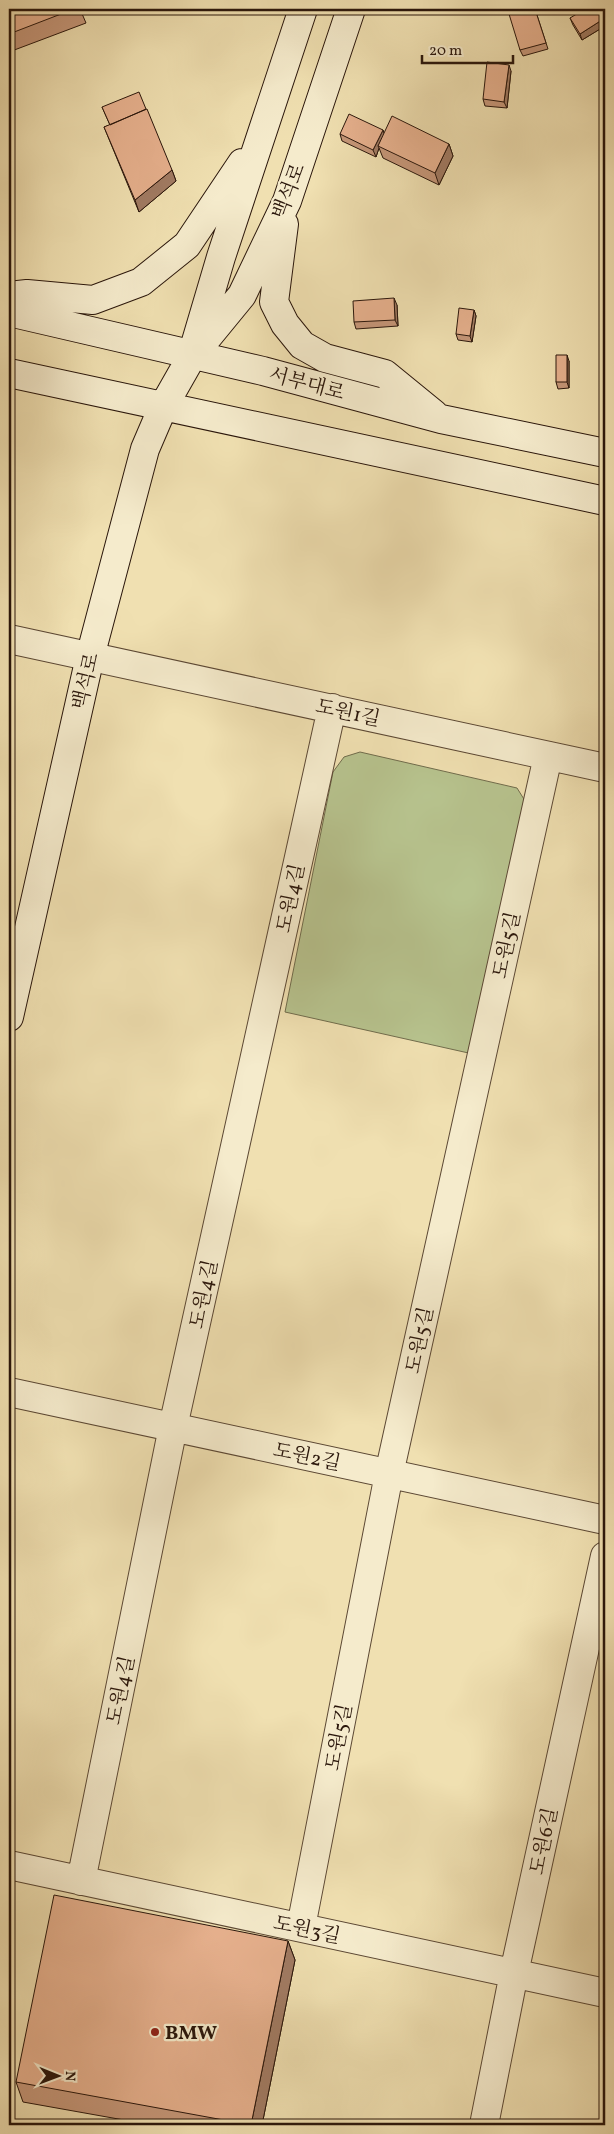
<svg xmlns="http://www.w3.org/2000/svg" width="614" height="2134" font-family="Vollkorn,'Noto Serif KR',serif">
<rect width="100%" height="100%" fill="#f0e0b1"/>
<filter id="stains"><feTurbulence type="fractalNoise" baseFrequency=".004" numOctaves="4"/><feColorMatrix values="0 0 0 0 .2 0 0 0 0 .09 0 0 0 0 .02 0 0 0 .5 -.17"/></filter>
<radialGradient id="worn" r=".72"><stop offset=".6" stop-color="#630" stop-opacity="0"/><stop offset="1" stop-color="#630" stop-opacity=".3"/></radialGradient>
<!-- green -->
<path fill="#b7c38e" stroke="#706c4c" d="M 360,752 L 517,788 L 527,804 L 473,1054 L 285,1012 L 333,772 L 344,757 Z"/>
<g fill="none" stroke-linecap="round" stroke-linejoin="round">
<defs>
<path id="street" d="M 9,639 L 605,768
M 9,1392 L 605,1520
M 9,1865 L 605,1993
M 81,1881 L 173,1427 L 332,708
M 301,1927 L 389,1474 L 548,756
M 484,2125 L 514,1973 L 605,1556"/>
<path id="secondary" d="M 284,224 L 274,302 L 285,324 L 302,345 L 325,358 L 385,374 L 434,414
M 9,296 L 27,294 L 93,300 L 141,282 L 187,245 L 242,163
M 9,312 L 263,371 L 441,419 L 605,453
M 195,345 L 221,257 L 303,9
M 9,373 L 605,501
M 9,1017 L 90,657 L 145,449 L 163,407 L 192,356 L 242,295 L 287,201 L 351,9"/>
</defs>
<!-- street casing -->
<use href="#street" stroke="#5c4834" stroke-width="30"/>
<!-- secondary casing -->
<use href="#secondary" stroke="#2a160b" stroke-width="30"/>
<!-- street -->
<use href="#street" stroke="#f5ebcc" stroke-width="28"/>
<!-- secondary -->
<use href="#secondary" stroke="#f5ebcc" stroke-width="28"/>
</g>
<!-- wall -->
<path fill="#c69779" stroke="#2a160b" d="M 9,9 L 80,9 L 86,23 L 9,52 Z
M 535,9 L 548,49 L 523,56 L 520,50 Z
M 605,9 L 605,26 L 582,40 L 573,25 L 570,18 Z
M 511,71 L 507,108 L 485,106 L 483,99 Z
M 102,107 L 172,170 L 176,181 L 139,212 L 104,127 L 110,125 Z
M 383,130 L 384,134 L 449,144 L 453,156 L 439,185 L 383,158 L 379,148 L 376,157 L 342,141 L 340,134 Z
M 397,305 L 398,326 L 356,329 L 354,322 Z
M 474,310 L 476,316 L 472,342 L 458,340 L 456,334 Z
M 569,361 L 569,388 L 558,389 L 556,382 Z
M 288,1941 L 295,1960 L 262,2125 L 152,2125 L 23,2102 L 16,2082 Z"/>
<!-- shaded-wall -->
<path fill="#a17b63" stroke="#2a160b" d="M 605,18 L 605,26 L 582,40 L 580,34 Z
M 509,65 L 511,71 L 507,108 L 504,102 Z
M 383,130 L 385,136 L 378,146 L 379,148 L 376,157 L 373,150 Z
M 449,144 L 453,156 L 439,185 L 435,173 Z
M 172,170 L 176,181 L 139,212 L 135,200 Z
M 394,298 L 397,305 L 398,326 L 395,320 Z
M 474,310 L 476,316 L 472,342 L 470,336 Z
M 567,355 L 569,361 L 569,388 L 567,382 Z
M 288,1941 L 295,1960 L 262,2125 L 251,2125 Z"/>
<!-- building -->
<path fill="#e6b08d" stroke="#2a160b" d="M 9,9 L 74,9 L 9,34 Z
M 526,9 L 535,9 L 546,43 L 520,50 L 509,14 Z
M 585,9 L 605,9 L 605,18 L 580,34 L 570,18 Z
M 487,62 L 509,65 L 504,102 L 483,99 Z
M 139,92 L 146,109 L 110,125 L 102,107 Z
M 147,109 L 172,170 L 135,200 L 104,127 Z
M 349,114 L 383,130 L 373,150 L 340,134 Z
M 392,116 L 449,144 L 435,173 L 378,146 Z
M 394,298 L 395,320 L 354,322 L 353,301 Z
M 459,308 L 474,310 L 470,336 L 456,334 Z
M 556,355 L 567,355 L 567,382 L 556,382 Z
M 54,1895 L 288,1941 L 251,2125 L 16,2082 Z"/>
<!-- markers -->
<circle fill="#8f2418" stroke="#f5ebcc" stroke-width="2" cx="155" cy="2032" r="5"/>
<g text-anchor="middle" stroke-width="4.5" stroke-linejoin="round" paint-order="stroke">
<!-- street labels -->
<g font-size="20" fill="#2a160b" stroke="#f5ebcc">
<text transform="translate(288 191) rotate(-69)" y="7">백석로</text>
<text transform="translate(307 383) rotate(15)" y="7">서부대로</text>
<text transform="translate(85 681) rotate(-77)" y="7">백석로</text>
<text transform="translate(348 712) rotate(12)" y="7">도원1길</text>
<text transform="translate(290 898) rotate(-78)" y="7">도원4길</text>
<text transform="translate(506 945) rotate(-78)" y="7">도원5길</text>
<text transform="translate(203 1294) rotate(-78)" y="7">도원4길</text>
<text transform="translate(419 1340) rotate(-78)" y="7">도원5길</text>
<text transform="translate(307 1456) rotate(12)" y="7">도원2길</text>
<text transform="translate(120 1690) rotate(-78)" y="7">도원4길</text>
<text transform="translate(338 1737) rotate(-79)" y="7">도원5길</text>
<text transform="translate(543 1841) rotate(-78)" y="7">도원6길</text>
<text transform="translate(307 1929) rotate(12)" y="7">도원3길</text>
</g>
<!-- poi labels -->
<g font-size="20" font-weight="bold" fill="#2a160b" stroke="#f5ebcc" text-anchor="start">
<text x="165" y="2039">BMW</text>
</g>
</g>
<!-- margin -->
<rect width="614" height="2134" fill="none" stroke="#f0e0b1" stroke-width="30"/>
<rect x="10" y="10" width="594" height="2114" fill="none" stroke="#2a160b" stroke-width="2.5"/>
<rect x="15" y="15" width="584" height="2104" fill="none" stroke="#2a160b"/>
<!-- north arrow -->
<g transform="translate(58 2076) rotate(91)" stroke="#f5ebcc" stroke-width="4" paint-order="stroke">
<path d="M0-4L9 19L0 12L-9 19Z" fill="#2a160b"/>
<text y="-8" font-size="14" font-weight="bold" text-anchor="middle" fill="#2a160b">N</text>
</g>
<!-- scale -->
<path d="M422 55v8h91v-8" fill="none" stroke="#2a160b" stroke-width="2.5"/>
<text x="429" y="55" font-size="15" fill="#2a160b" stroke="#f5ebcc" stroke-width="4" paint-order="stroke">20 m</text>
<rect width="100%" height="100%" filter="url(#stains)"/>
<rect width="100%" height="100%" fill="url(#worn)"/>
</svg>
